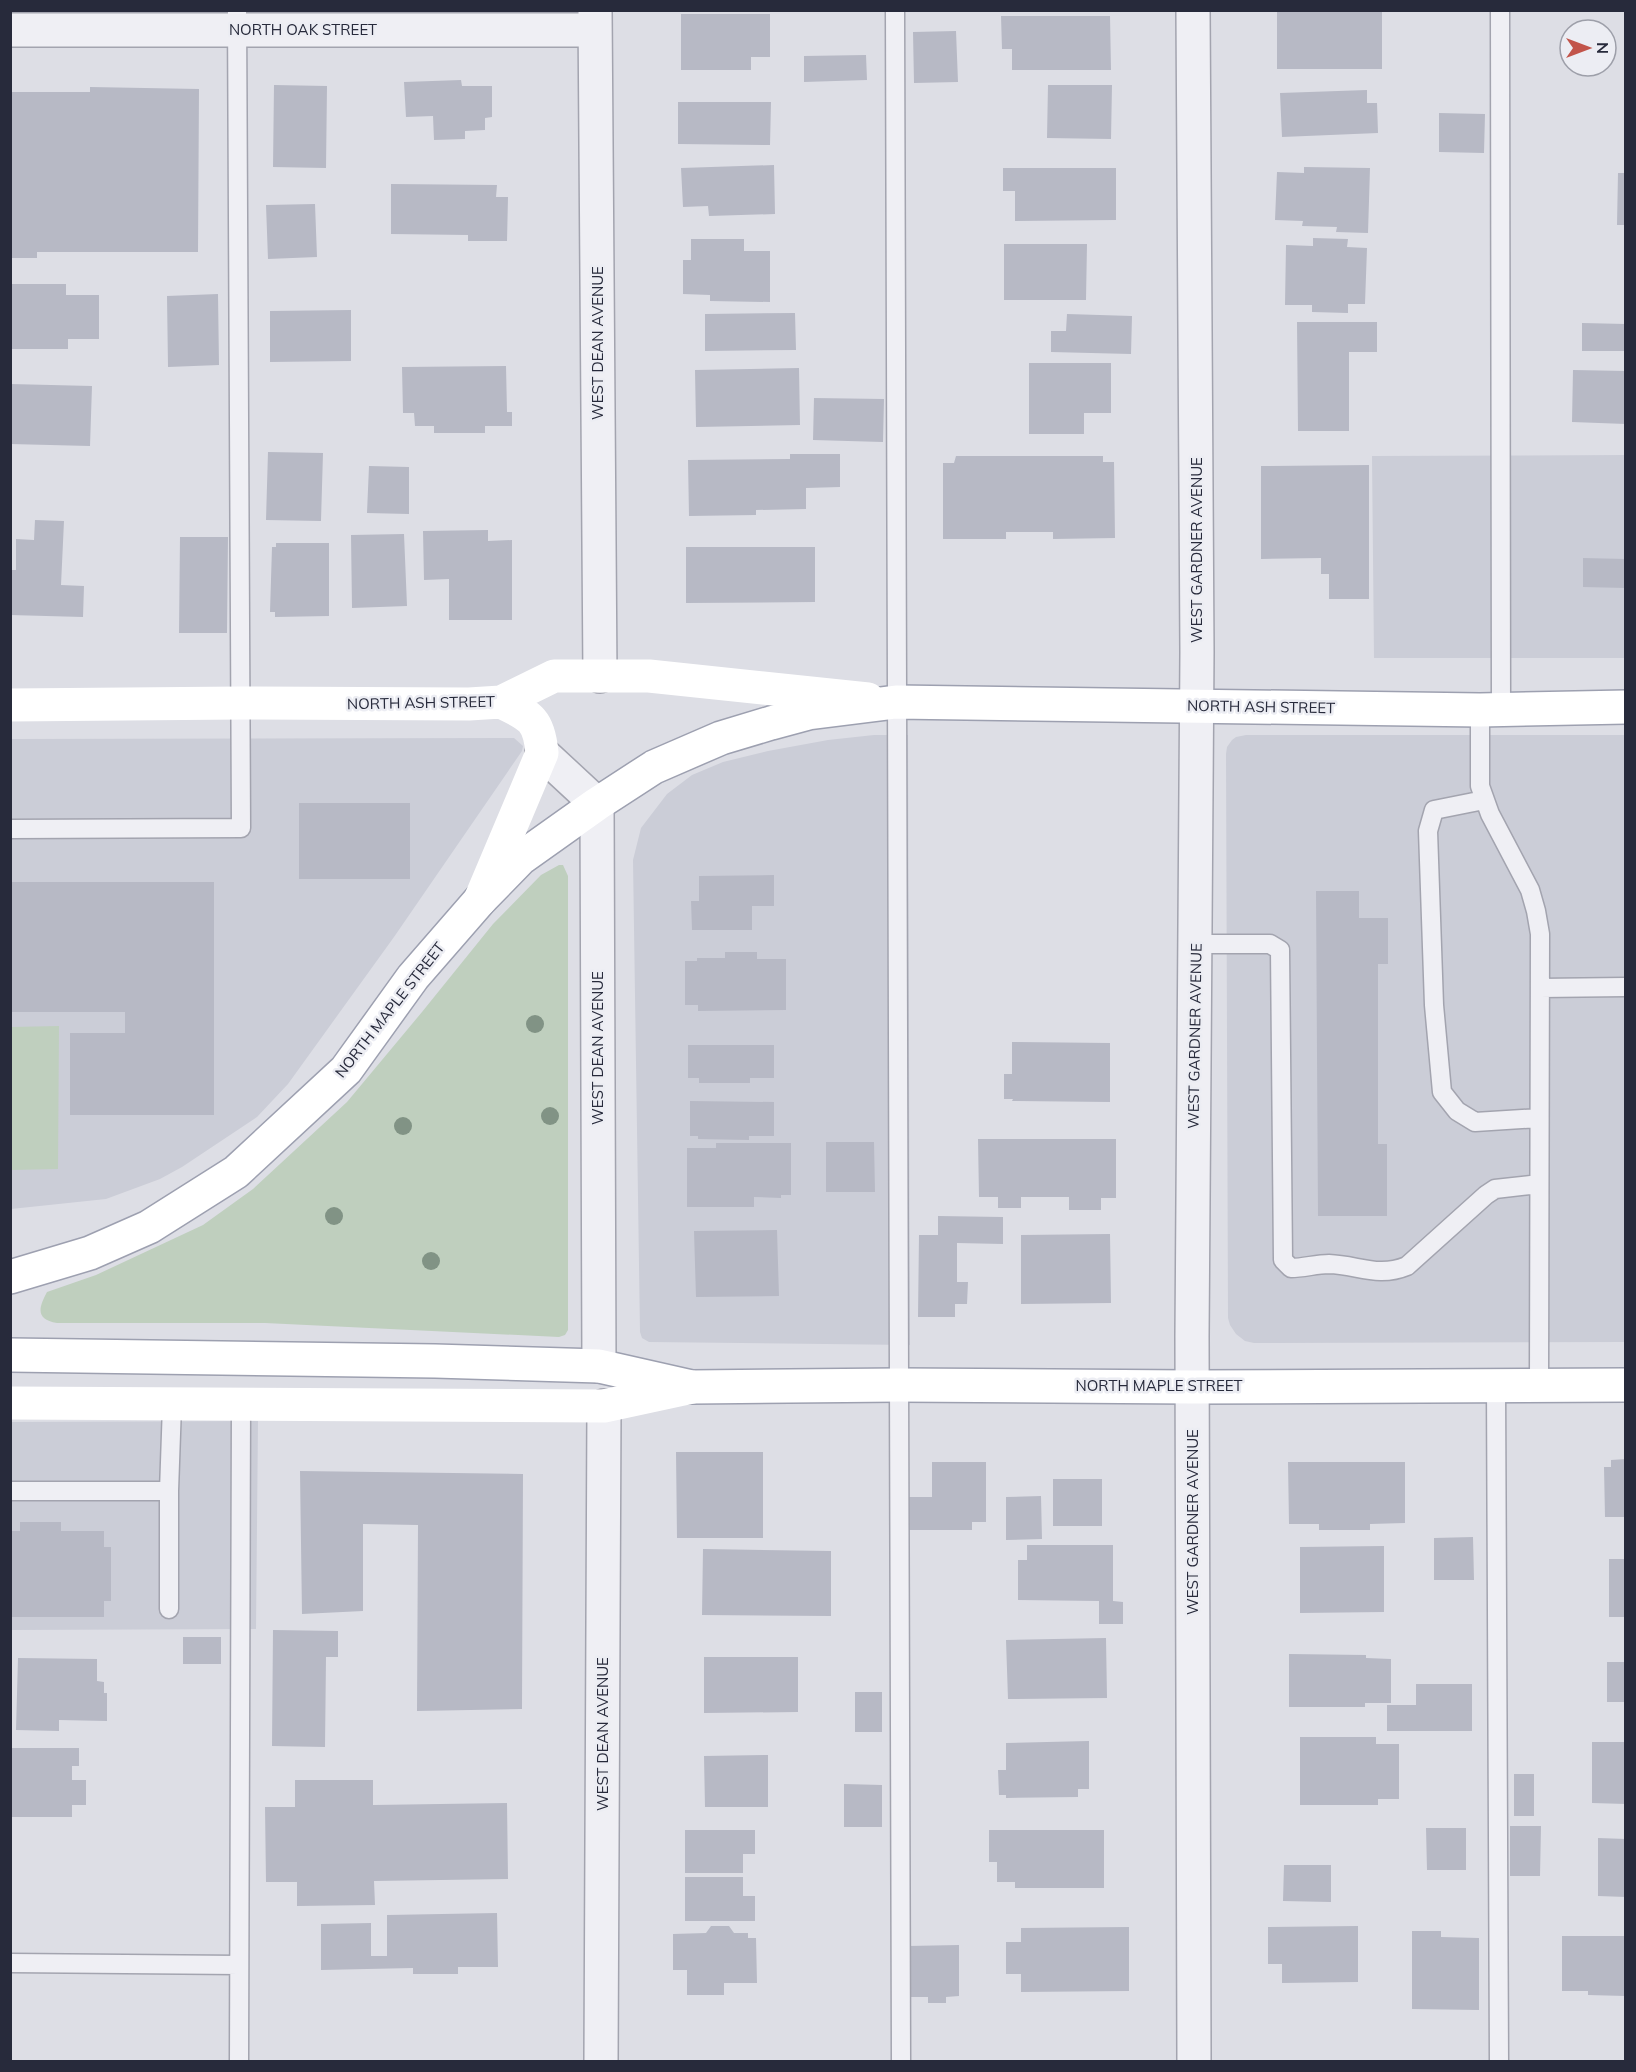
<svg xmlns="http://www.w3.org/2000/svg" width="1636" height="2072" font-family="Mulish,sans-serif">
<rect width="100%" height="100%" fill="#dddee5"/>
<!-- built -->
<path fill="#cbcdd7" d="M 1625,455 L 1625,658 L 1374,658 L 1372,456 Z
M 874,735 L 908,735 L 910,1345 L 649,1342 L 642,1338 L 640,1332 L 633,860 L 641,828 L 667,794 L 692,775 L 723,762 L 768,751 L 828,740 Z
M 1246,735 L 1625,735 L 1625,1342 L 1254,1343 L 1245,1341 L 1236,1334 L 1230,1325 L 1228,1318 L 1226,754 L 1227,747 L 1232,740 L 1236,737 Z
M 514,738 L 523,746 L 522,751 L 394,937 L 288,1084 L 257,1117 L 182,1167 L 160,1179 L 106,1199 L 11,1209 L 11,739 Z
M 258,1421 L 256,1629 L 11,1630 L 10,1422 Z"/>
<!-- green -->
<path fill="#bfcfbe" d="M 559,865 L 563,865 L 568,876 L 568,1330 L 565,1335 L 559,1337 L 265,1323 L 57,1323 C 36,1319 38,1309 47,1292 L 96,1275 L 203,1225 L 253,1189 L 347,1102 L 422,1012 L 493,924 L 541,875 Z
M 59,1026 L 58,1169 L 11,1170 L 11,1027 Z"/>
<!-- building -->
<path fill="#b7b9c5" d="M 1277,11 L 1382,11 L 1382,69 L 1277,69 Z
M 681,14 L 770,14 L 770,57 L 751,57 L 751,70 L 681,70 Z
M 1001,16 L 1110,16 L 1111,70 L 1012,70 L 1012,49 L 1002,49 Z
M 956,31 L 958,82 L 914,83 L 913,32 Z
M 866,55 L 867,80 L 804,82 L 804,56 Z
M 461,80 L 462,86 L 492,86 L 492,117 L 485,118 L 485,130 L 465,131 L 465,139 L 434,140 L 433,116 L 406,117 L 404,82 Z
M 274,85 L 327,86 L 326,168 L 273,167 Z
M 1048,85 L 1112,85 L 1111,139 L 1047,138 Z
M 90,87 L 199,89 L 198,252 L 37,252 L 37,258 L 10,258 L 10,92 L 90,92 Z
M 1367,90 L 1367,103 L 1377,103 L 1378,133 L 1282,137 L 1280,93 Z
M 678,102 L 771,102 L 770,145 L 678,144 Z
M 1439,113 L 1485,114 L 1484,153 L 1439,152 Z
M 774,165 L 775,214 L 709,216 L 708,206 L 683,207 L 681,168 Z
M 1304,167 L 1370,168 L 1368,233 L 1336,232 L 1337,227 L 1302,226 L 1303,221 L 1275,220 L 1277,172 L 1304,173 Z
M 1003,168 L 1116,168 L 1116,220 L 1015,221 L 1015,191 L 1003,191 Z
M 1618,173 L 1626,173 L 1626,225 L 1617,225 Z
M 391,184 L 497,185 L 496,197 L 508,197 L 507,241 L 468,241 L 468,235 L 391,234 Z
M 315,204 L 317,257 L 268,259 L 266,205 Z
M 1313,238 L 1348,239 L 1347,247 L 1367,248 L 1365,304 L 1348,304 L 1348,313 L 1312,312 L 1312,305 L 1285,305 L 1286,245 L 1313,246 Z
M 691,239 L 744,239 L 744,251 L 770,251 L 770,302 L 710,301 L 710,295 L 683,294 L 683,260 L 691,260 Z
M 1004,244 L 1087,244 L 1086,300 L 1004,300 Z
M 10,284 L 66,284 L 66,295 L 99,295 L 99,339 L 68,339 L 68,349 L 10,349 Z
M 218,294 L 219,365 L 168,367 L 167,296 Z
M 351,310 L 351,361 L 270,362 L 270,311 Z
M 795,313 L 796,350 L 705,351 L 705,314 Z
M 1067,314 L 1132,316 L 1131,354 L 1051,352 L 1051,331 L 1066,331 Z
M 1297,322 L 1377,322 L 1377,352 L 1349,352 L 1349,431 L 1298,431 Z
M 1582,323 L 1626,324 L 1626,351 L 1582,351 Z
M 1029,363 L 1111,363 L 1111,413 L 1084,413 L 1084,434 L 1029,434 Z
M 506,366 L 507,412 L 512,412 L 512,426 L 485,426 L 485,433 L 434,433 L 434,426 L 415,426 L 414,413 L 403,413 L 402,367 Z
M 799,368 L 800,425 L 696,427 L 695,370 Z
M 1573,370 L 1626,371 L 1626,424 L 1572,422 Z
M 10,384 L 92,386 L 90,446 L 10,444 Z
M 814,398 L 884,399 L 883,442 L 813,440 Z
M 268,452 L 323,453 L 321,521 L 266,520 Z
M 790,454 L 840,454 L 840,487 L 806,488 L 806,509 L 756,510 L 756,515 L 689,516 L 688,460 L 790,459 Z
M 956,456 L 1103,456 L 1103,462 L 1114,462 L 1115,538 L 1053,539 L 1053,532 L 1006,532 L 1006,539 L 943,539 L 943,463 L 954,463 Z
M 1369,465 L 1369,599 L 1329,599 L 1329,574 L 1321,574 L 1321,558 L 1261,559 L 1261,466 Z
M 369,466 L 409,467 L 409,514 L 367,513 Z
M 35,520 L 64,521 L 61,585 L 84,586 L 83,617 L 10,615 L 10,570 L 16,570 L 16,539 L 34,540 Z
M 488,530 L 488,541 L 512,540 L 512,620 L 449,620 L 449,579 L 424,580 L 423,531 Z
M 404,534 L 407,606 L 352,608 L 351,535 Z
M 180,537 L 228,537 L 227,633 L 179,633 Z
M 276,543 L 329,543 L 329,616 L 275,617 L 275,612 L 270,612 L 272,547 L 276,547 Z
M 686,547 L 815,547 L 815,602 L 686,603 Z
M 1583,558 L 1626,559 L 1626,588 L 1583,587 Z
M 299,803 L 410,803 L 410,879 L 299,879 Z
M 774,875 L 774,906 L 752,906 L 752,930 L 692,930 L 691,901 L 699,901 L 699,876 Z
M 10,882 L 214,882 L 214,1115 L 70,1115 L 70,1033 L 125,1033 L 125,1012 L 10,1012 Z
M 1316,891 L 1359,891 L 1359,918 L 1388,918 L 1388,964 L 1378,964 L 1378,1144 L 1387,1144 L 1387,1216 L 1318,1216 Z
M 725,952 L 757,952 L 757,959 L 786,959 L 786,1010 L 698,1011 L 698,1005 L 685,1005 L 685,961 L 697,961 L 697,958 L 725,958 Z
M 1012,1042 L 1110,1043 L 1110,1102 L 1012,1101 L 1013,1099 L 1004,1099 L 1004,1074 L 1012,1074 Z
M 688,1045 L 774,1045 L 774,1078 L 750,1078 L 750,1083 L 699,1083 L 699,1078 L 688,1078 Z
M 690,1101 L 774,1102 L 774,1136 L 749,1136 L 749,1140 L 698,1139 L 698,1136 L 690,1136 Z
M 978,1139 L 1116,1139 L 1116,1198 L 1101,1198 L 1101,1210 L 1069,1210 L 1069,1197 L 1021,1197 L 1021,1208 L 998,1208 L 998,1197 L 979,1197 Z
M 826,1142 L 874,1142 L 875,1192 L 826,1192 Z
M 716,1143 L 791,1143 L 791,1195 L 781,1195 L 781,1198 L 754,1197 L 754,1207 L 687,1207 L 687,1148 L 716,1148 Z
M 938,1216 L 1003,1217 L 1003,1244 L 957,1243 L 957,1282 L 968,1282 L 967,1304 L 955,1304 L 955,1317 L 918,1317 L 919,1235 L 938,1235 Z
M 777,1230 L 779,1296 L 696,1297 L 694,1231 Z
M 1110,1234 L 1111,1303 L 1021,1304 L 1021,1235 Z
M 676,1452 L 763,1452 L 763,1538 L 677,1538 Z
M 1626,1459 L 1626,1517 L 1605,1517 L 1604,1467 L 1611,1467 L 1611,1460 Z
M 932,1462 L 986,1462 L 986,1522 L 972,1522 L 972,1530 L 908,1530 L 908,1497 L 932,1497 Z
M 1288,1462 L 1405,1462 L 1405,1523 L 1370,1524 L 1370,1530 L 1319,1530 L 1319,1524 L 1289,1524 Z
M 300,1471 L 523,1474 L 522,1709 L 417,1711 L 418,1525 L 363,1524 L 363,1611 L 302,1614 Z
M 1053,1479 L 1102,1479 L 1102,1526 L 1053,1526 Z
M 1041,1496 L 1042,1539 L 1006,1540 L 1006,1497 Z
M 20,1522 L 61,1522 L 61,1531 L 104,1531 L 104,1547 L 111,1547 L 111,1601 L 104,1601 L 104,1617 L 10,1617 L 10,1531 L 20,1531 Z
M 1473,1537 L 1474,1580 L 1434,1580 L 1434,1538 Z
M 1027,1545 L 1113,1545 L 1113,1601 L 1123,1602 L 1123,1624 L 1099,1624 L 1099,1601 L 1018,1600 L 1018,1560 L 1027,1560 Z
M 1384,1546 L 1384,1612 L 1300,1613 L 1300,1547 Z
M 703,1549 L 831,1551 L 831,1616 L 702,1615 Z
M 1609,1559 L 1626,1559 L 1626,1617 L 1609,1617 Z
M 273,1630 L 338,1631 L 338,1657 L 326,1657 L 325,1747 L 272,1746 Z
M 183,1637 L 221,1637 L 221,1664 L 183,1664 Z
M 1106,1638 L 1107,1698 L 1008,1699 L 1006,1640 Z
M 1289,1654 L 1366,1655 L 1366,1658 L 1391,1659 L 1391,1703 L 1365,1703 L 1365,1707 L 1289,1707 Z
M 704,1657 L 798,1657 L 798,1712 L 704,1713 Z
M 18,1658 L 97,1659 L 97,1681 L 104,1682 L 104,1693 L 107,1693 L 107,1721 L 59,1720 L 59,1731 L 16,1730 Z
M 1607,1662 L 1626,1662 L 1626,1702 L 1607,1702 Z
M 1416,1684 L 1472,1684 L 1472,1731 L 1387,1731 L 1387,1705 L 1416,1705 Z
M 855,1692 L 882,1692 L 882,1732 L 855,1732 Z
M 1300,1737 L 1376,1737 L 1376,1744 L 1399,1744 L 1399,1799 L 1378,1799 L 1378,1805 L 1300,1805 Z
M 1089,1741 L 1089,1789 L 1078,1789 L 1078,1797 L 1006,1798 L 1006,1795 L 999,1795 L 998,1770 L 1006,1770 L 1006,1743 Z
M 1592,1742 L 1626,1742 L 1626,1804 L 1592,1803 Z
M 10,1748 L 79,1748 L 79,1766 L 72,1766 L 72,1780 L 86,1780 L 86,1805 L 72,1805 L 72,1817 L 10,1817 Z
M 768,1755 L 768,1807 L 705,1807 L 704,1756 Z
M 1514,1774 L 1534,1774 L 1534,1816 L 1514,1816 Z
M 295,1780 L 373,1780 L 373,1805 L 507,1803 L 508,1879 L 374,1881 L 375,1905 L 297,1906 L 297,1882 L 266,1882 L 265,1807 L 295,1807 Z
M 844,1784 L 882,1785 L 882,1827 L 844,1827 Z
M 1510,1826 L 1541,1826 L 1540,1876 L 1510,1876 Z
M 1426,1828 L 1466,1828 L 1466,1870 L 1427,1870 Z
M 685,1830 L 755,1830 L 755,1854 L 743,1854 L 743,1873 L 685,1873 Z
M 989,1830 L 1104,1830 L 1104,1888 L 1015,1888 L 1015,1882 L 997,1882 L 997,1862 L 989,1862 Z
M 1598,1838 L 1626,1839 L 1626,1897 L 1598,1896 Z
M 1284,1865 L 1331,1865 L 1331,1902 L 1283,1901 Z
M 685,1877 L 743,1877 L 743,1896 L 755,1896 L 755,1921 L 685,1921 Z
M 497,1913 L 498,1967 L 458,1967 L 458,1974 L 413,1974 L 413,1968 L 321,1970 L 321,1924 L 371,1923 L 371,1956 L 387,1956 L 387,1915 Z
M 711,1926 L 729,1926 L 734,1933 L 748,1933 L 748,1938 L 756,1938 L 757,1983 L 724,1983 L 724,1995 L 687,1995 L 687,1970 L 673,1970 L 673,1934 L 706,1933 Z
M 1358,1926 L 1358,1982 L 1282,1983 L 1282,1964 L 1268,1964 L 1268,1927 Z
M 1129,1927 L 1129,1991 L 1021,1992 L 1021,1974 L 1006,1974 L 1006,1942 L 1021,1942 L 1021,1928 Z
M 1412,1931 L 1441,1931 L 1441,1937 L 1479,1938 L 1479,2010 L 1412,2009 Z
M 1562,1936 L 1626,1936 L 1626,1996 L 1588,1995 L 1588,1991 L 1562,1991 Z
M 959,1945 L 959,1996 L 946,1997 L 946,2003 L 928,2003 L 928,1997 L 909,1997 L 908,1946 Z"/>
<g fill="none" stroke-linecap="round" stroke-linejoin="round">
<defs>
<path id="lane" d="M 895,10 L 901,2062
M 1500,10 L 1501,709
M 1480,710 L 1480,786 L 1490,814 L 1530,890 L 1536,911 L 1540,934 L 1539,1385
M 1484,800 L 1434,810 L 1428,831 L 1434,1005 L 1442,1092 L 1457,1111 L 1475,1122 L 1539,1118
M 10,829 L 241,828 L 237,10
M 1196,944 L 1270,944 L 1280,950 L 1283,1260 L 1291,1268 C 1304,1268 1316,1264 1329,1264 C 1358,1265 1378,1278 1407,1266 L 1486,1195 L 1495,1189 L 1539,1184
M 1540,988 L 1626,987
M 1496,1385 L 1499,2062
M 10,1491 L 169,1491 L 172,1405
M 169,1491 L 169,1609
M 10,1963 L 239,1965
M 239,2062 L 241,1405"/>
<path id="street" d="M 595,10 L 600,676
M 1193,10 L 1197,652 L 1192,1337 L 1194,2062
M 10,30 L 595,30
M 542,753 L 597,804 L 599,1366
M 601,2062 L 604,1406"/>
<path id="primary" d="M 10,1277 L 90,1253 L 149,1227 L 236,1172 L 346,1070 L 413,977 L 480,900 L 521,858 L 597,804 L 654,767 L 721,738 L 771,723 L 808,713 L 896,702 L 1480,710 L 1626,707
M 10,1355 L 435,1361 L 599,1366 L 692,1387 L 899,1385 L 1192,1387 L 1626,1385"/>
</defs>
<!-- lane casing -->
<use href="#lane" stroke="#a3a4af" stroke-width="21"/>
<!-- street casing -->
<use href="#street" stroke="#a3a4af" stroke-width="36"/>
<!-- primary casing -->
<use href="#primary" stroke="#9da0b0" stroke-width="36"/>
<!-- lane -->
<use href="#lane" stroke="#efeff4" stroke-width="18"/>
<!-- street -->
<use href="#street" stroke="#efeff4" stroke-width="33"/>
<!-- secondary -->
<path stroke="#fff" stroke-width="33" d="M 10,705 L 241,703 L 469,704 L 501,702 L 554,676 L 649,676 L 868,699
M 480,900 L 542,753 C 539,719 530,716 501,702
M 10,1403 L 604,1406 L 692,1387"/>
<!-- primary -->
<use href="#primary" stroke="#fff" stroke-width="33"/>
</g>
<!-- trees -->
<g fill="#819385">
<circle cx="535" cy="1024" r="9"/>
<circle cx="550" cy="1116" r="9"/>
<circle cx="403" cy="1126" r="9"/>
<circle cx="334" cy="1216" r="9"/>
<circle cx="431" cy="1261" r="9"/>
</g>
<g text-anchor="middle" stroke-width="5" stroke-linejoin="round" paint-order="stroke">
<!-- street labels -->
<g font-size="15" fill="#272a3b" stroke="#ecedf3">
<text x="303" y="35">NORTH OAK STREET</text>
<text transform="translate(598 343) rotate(-90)" y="5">WEST DEAN AVENUE</text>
<text transform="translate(1197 550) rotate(-90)" y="5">WEST GARDNER AVENUE</text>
<text transform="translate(421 703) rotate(-1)" y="5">NORTH ASH STREET</text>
<text transform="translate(1261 707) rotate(1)" y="5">NORTH ASH STREET</text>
<text transform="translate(390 1010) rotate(-52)" y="5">NORTH MAPLE STREET</text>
<text transform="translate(1195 1036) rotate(-89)" y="5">WEST GARDNER AVENUE</text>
<text transform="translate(598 1048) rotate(-90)" y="5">WEST DEAN AVENUE</text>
<text x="1159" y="1391">NORTH MAPLE STREET</text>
<text transform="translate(1193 1522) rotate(-90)" y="5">WEST GARDNER AVENUE</text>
<text transform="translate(603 1734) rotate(-90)" y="5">WEST DEAN AVENUE</text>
</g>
</g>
<!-- border -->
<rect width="1636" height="2072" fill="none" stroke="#272a3b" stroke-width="24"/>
<!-- north arrow -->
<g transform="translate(1588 48) rotate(90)"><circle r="28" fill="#ecedf3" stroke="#9d9fa9" stroke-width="1.5"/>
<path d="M0-4.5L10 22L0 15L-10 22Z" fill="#c2544a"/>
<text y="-9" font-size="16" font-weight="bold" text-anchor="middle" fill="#272a3b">N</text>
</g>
</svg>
